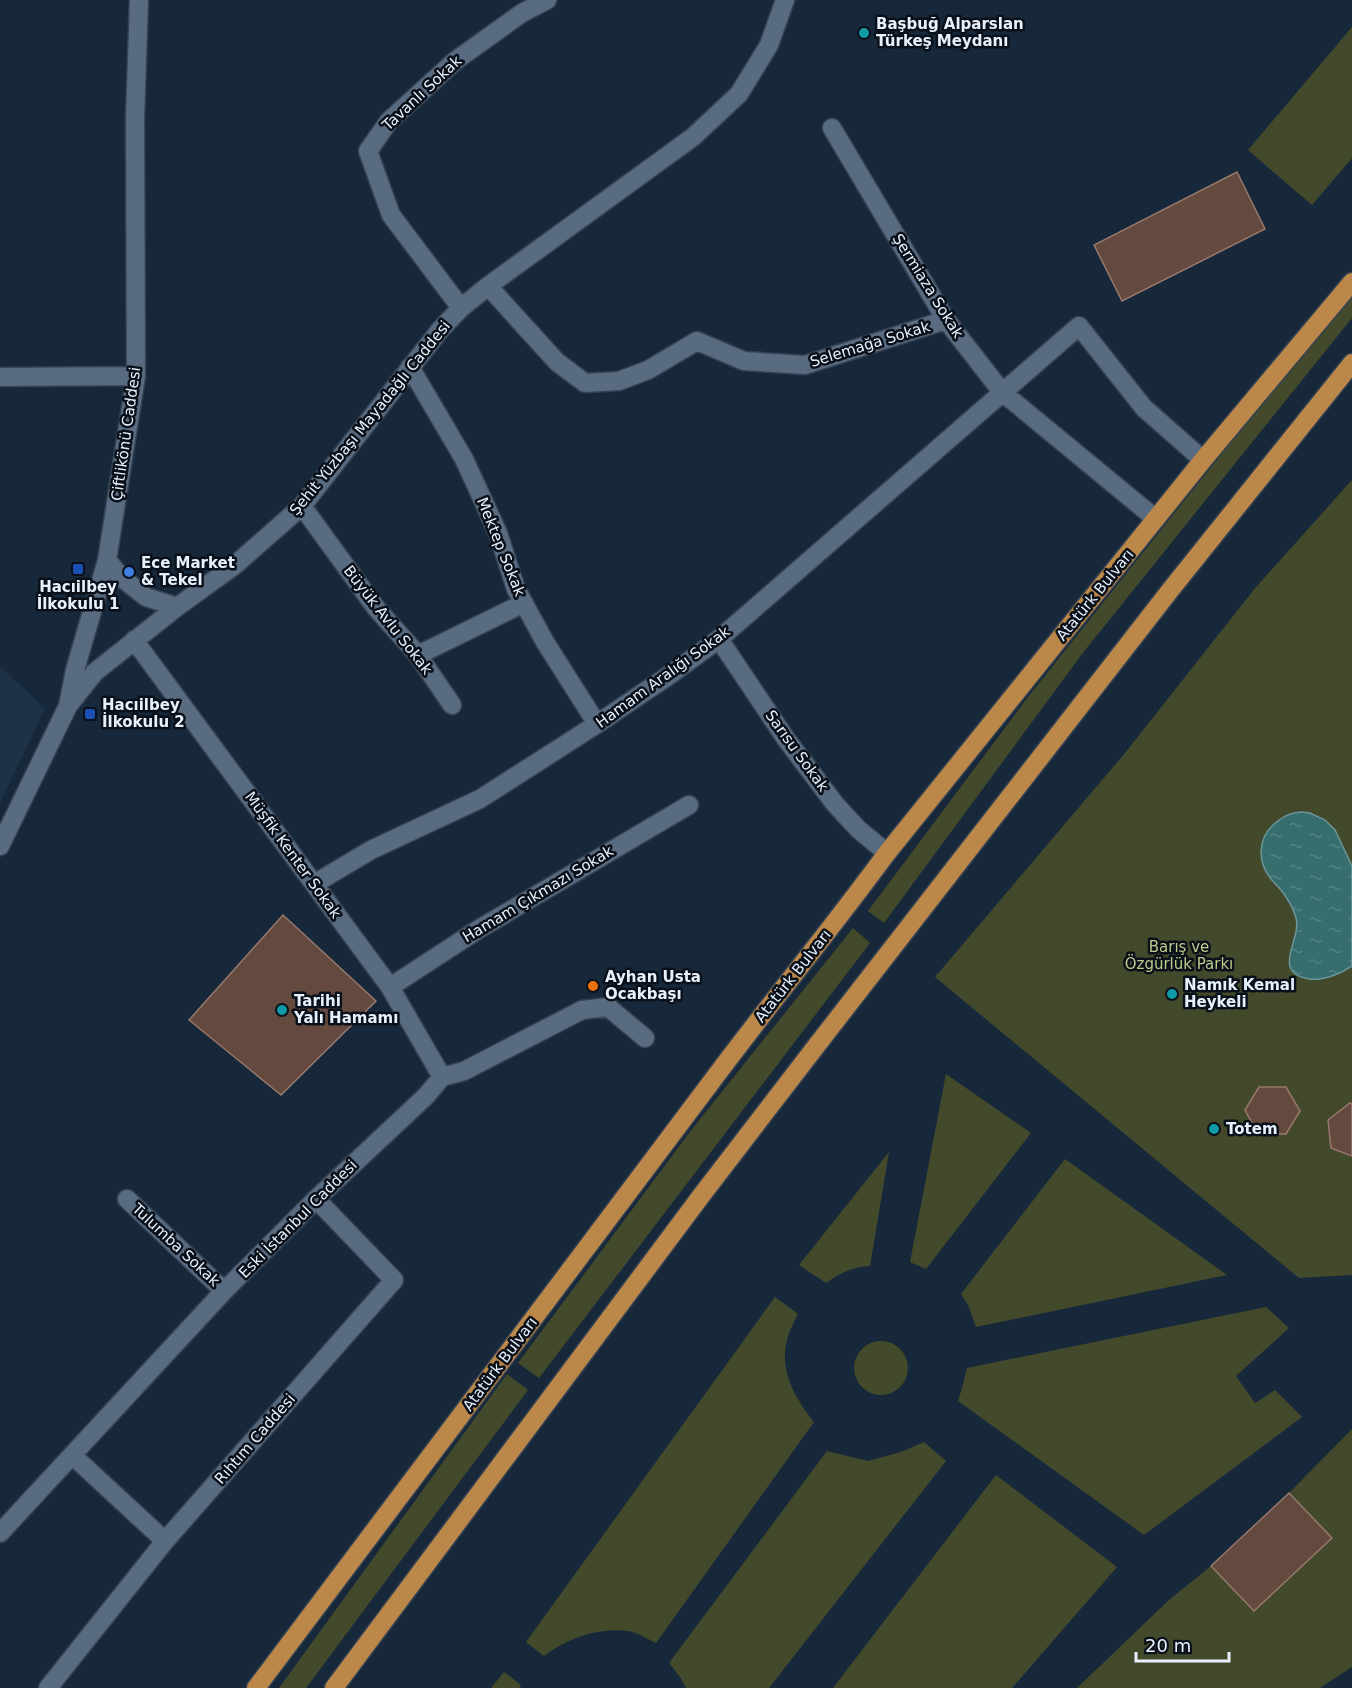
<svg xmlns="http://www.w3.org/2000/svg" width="1352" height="1688" font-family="'DejaVu Sans',sans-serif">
<defs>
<pattern id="water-ripples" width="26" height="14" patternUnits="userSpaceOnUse" patternTransform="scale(1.5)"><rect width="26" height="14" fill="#366e6e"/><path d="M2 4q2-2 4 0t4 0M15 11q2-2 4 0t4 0" fill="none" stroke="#538384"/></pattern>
</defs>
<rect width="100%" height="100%" fill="#18283b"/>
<!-- built -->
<path fill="#1d3249" d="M 0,666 L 45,709 L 0,803 Z"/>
<!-- green -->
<path fill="#434a2c" d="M 1352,27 L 1352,158 L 1312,205 L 1248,150 Z
M 1352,290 L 1352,318 L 1082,654 L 884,923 L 868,911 L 1028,697 Z
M 1352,480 L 1352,1275 L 1299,1278 L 935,977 L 1125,753 L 1256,587 Z
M 853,928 L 870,943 L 539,1378 L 518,1363 L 692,1129 Z
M 946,1074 L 1031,1133 L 926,1269 L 910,1262 Z
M 889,1152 L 870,1266 C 852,1267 840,1273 826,1283 L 799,1265 Z
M 1065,1159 L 1227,1275 L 976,1327 L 968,1305 L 961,1294 Z
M 775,1297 L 798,1314 C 794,1322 789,1331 787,1340 C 779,1371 795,1398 814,1422 L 656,1643 C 648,1639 638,1633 629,1631 C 600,1627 567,1638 544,1656 L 526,1642 Z
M 1266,1307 L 1289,1328 L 1236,1376 L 1255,1403 L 1275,1390 L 1302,1417 L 1144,1535 L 958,1401 L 962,1388 L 967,1368 Z
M854 1368a27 27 0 1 1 54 0a27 27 0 1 1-54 0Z
M 507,1374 L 528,1390 L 306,1688 L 279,1688 Z
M 1352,1429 L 1352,1667 L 1320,1688 L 1077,1688 L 1169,1600 L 1211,1566 L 1289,1493 Z
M 924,1442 L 946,1461 L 769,1688 L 686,1688 L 680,1677 L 669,1663 L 827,1451 L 868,1461 L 901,1452 Z
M 996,1475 L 1117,1567 L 1012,1688 L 833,1688 Z
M 504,1672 L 521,1685 L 520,1688 L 491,1688 Z"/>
<!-- water -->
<path fill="url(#water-ripples)" stroke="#6b9599" stroke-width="1.5" d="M 1301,812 L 1310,813 L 1325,820 L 1335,830 L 1352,866 L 1352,966 C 1340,974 1323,981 1309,979 C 1270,972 1302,940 1296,918 C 1294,910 1290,903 1286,897 C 1282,890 1276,885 1271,879 C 1258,863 1257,840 1273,825 C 1282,817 1289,813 1301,812 Z"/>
<!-- building -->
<path fill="#644a3e" stroke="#96796c" stroke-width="1.5" d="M 1237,172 L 1265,229 L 1122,301 L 1094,245 Z
M 283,915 L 376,1001 L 281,1095 L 189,1020 Z
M 1259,1087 L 1286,1087 L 1300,1111 L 1286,1134 L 1258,1134 L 1245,1110 Z
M 1350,1103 L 1352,1104 L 1352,1156 L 1331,1148 L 1328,1120 Z
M 1289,1493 L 1332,1538 L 1254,1611 L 1211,1566 Z"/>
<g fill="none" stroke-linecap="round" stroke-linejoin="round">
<defs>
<path id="minor" d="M 832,128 L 946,320 L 1002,392 L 1156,519
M 488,286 L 557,362 L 585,383 L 619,381 L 648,370 L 697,341 L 744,361 L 805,365 L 946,320
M 461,308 L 391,215 L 368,151 L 389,121 L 455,61 L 522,13 L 547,0
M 410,367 L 464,459 L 498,533 L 516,589 L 545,642 L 597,724
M 0,377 L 136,376
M 302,506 L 376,608 L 418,655 L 452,705
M 107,560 L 122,578 L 146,597 L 177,607
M 719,639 L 786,739 L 835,804 L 858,829 L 887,853
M 134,640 L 390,987 L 442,1077
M 418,655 L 524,603
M 68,706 L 95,672 L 177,607 L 235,565 L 302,506 L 440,330 L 461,308 L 488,286 L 693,137 L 739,94 L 769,45 L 785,0
M 0,846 L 68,706 L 75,670 L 107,560 L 136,376 L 135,119 L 139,0
M 314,884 L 371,850 L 480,799 L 597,724 L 671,674 L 719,639 L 1079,326 L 1144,408 L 1203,460
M 390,987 L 479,929 L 689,805
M 127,1199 L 224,1291
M 72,1455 L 165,1541
M 0,1533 L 224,1291 L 316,1199 L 426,1096 L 442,1077 L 464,1071 L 582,1010 L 608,1007 L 645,1038
M 48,1688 L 165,1541 L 394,1280 L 316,1199"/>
<path id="major" d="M 256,1688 L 709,1085 C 767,1007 829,932 887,853 L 1203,460 L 1352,282
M 334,1688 L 701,1196 L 817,1045 L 1168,593 L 1352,363"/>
</defs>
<!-- minor casing -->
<use href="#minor" stroke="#354252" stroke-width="21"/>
<!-- major casing -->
<use href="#major" stroke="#354252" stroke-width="21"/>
<!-- minor -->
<use href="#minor" stroke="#586b80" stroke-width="18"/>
<!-- major -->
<use href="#major" stroke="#bc8849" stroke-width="18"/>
</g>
<!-- markers -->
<g fill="#0f9aa8" stroke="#0a1019" stroke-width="2">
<circle cx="864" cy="33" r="6"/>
<circle cx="1172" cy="994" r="6"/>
<circle cx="282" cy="1010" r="6"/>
<circle cx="1214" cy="1129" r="6"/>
</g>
<g fill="#1a4fb4" stroke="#0a1019" stroke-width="2">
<rect x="72" y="563" width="12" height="12" rx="3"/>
<rect x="84" y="708" width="12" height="12" rx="3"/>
</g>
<circle fill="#3f7fe0" stroke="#0a1019" stroke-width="2" cx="129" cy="572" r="6"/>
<circle fill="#e8710a" stroke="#0a1019" stroke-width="2" cx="593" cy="986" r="6"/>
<g text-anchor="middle" stroke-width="5" stroke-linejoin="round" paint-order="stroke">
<!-- poi labels -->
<g font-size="15" font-weight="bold" fill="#e7f1fe" stroke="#0a1019" text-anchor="start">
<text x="876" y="29">Başbuğ Alparslan<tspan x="876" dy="17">Türkeş Meydanı</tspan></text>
<text x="141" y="568">Ece Market<tspan x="141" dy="17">&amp; Tekel</tspan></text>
<text x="78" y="592" text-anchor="middle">Hacıilbey<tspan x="78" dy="17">İlkokulu 1</tspan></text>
<text x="102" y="710">Hacıilbey<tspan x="102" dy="17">İlkokulu 2</tspan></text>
<text x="605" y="982">Ayhan Usta<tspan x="605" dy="17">Ocakbaşı</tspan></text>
<text x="1184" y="990">Namık Kemal<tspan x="1184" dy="17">Heykeli</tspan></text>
<text x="294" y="1006">Tarihi<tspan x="294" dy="17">Yalı Hamamı</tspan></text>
<text x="1226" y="1134">Totem</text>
</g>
<!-- street labels -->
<g font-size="15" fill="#e7f1fe" stroke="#0a1019">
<text transform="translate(422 93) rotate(-43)" y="5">Tavanlı Sokak</text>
<text transform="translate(928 286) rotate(58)" y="5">Şermiaza Sokak</text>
<text transform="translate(870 344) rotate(-17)" y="5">Selemağa Sokak</text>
<text transform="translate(370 418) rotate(-51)" y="5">Şehit Yüzbaşı Mayadağlı Caddesi</text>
<text transform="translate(126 434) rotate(-82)" y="5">Çiftlikönü Caddesi</text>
<text transform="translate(501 547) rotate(68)" y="5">Mektep Sokak</text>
<text transform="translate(1095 595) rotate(-51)" y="5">Atatürk Bulvarı</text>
<text transform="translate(388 620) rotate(52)" y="5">Büyük Avlu Sokak</text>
<text transform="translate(663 677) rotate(-36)" y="5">Hamam Aralığı Sokak</text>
<text transform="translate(797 751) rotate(54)" y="5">Sarısu Sokak</text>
<text transform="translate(293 855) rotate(54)" y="5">Müşfik Kenter Sokak</text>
<text transform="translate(538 894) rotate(-31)" y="5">Hamam Çıkmazı Sokak</text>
<text transform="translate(793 976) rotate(-52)" y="5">Atatürk Bulvarı</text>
<text transform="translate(298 1219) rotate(-45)" y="5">Eski İstanbul Caddesi</text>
<text transform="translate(176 1245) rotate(43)" y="5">Tulumba Sokak</text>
<text transform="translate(500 1364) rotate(-53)" y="5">Atatürk Bulvarı</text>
<text transform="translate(255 1439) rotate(-49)" y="5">Rıhtım Caddesi</text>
</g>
<!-- park labels -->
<g font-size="15" fill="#bccc8a" stroke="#0a1019">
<text x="1179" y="952">Barış ve<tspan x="1179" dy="17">Özgürlük Parkı</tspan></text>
</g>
</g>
<!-- scale -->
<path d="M1136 1652v9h93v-9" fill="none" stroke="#e7f1fe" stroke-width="3"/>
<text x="1145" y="1652" font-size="18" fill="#e7f1fe" stroke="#0a1019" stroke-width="4.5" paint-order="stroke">20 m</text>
</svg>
